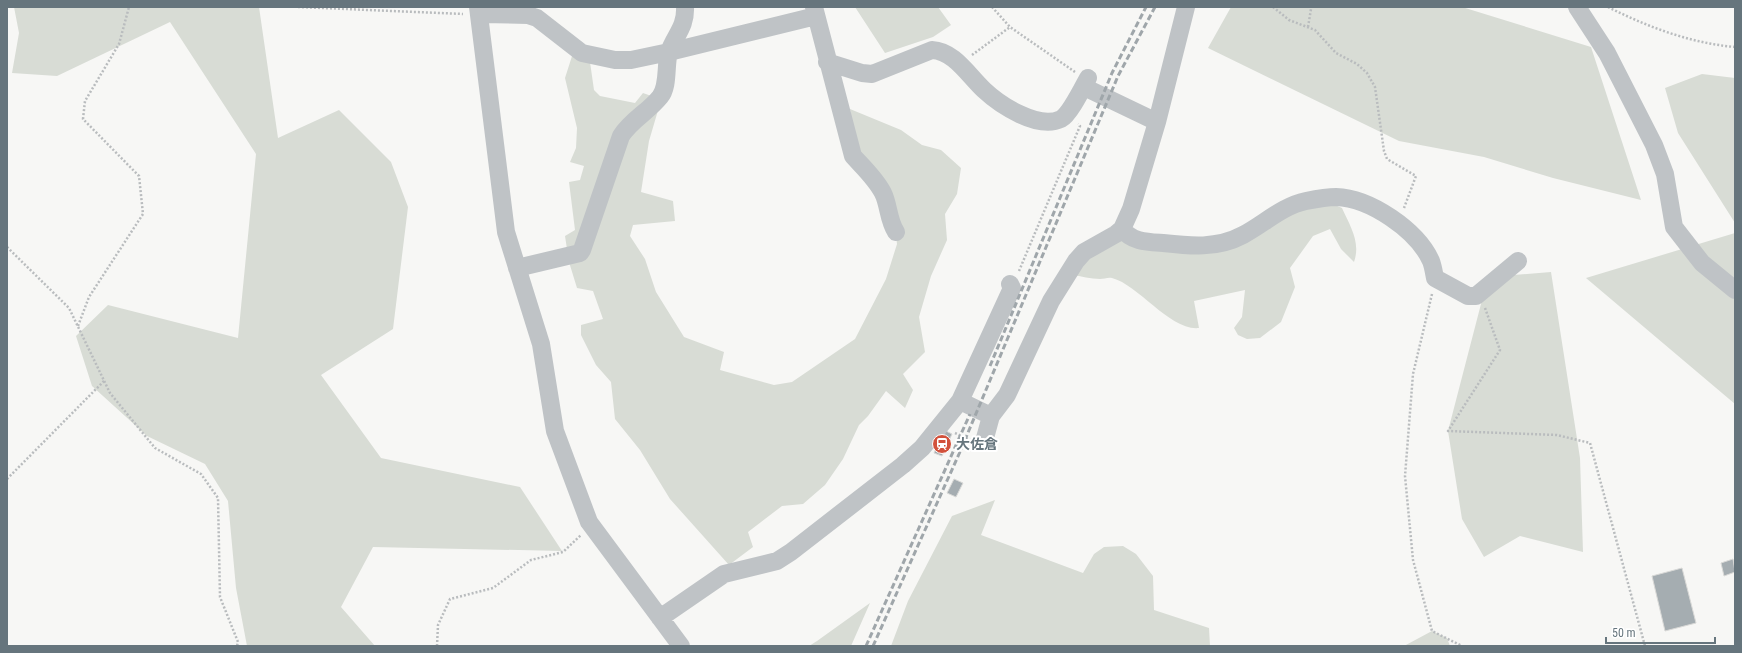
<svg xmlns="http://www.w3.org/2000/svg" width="1742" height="653" font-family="'Roboto Condensed','Noto Sans JP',sans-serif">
<rect width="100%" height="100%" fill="#f7f7f5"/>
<!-- green -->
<path fill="#d8dcd5" d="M 14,7 L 259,7 L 278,138 L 339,110 L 391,162 L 408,207 L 393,329 L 321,375 L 381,458 L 520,487 L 562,551 L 373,547 L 341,607 L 375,646 L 247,646 L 236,588 L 228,501 L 205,464 L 147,436 L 92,386 L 76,336 L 108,305 L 238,338 L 256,154 L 170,22 L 57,76 L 12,73 L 19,33 Z
M 855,7 L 938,7 L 951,25 L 933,37 L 885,53 Z
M 1231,7 L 1462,7 L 1591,47 L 1641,200 L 1553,178 L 1484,157 L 1399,141 L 1208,48 Z
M 573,53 L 590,62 L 594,90 L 600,96 L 635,103 L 643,93 L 657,98 L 659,107 L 649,141 L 641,192 L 673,201 L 675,221 L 633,225 L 630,236 L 645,259 L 656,292 L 684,337 L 724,352 L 720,370 L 774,385 L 792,382 L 855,339 L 886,279 L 897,244 L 894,219 L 857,154 L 850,109 L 901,130 L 922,145 L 941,150 L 961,168 L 957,194 L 945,214 L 947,240 L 931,276 L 919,317 L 925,352 L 903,374 L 913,390 L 905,408 L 886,391 L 868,416 L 859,425 L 843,459 L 825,485 L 803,504 L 782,506 L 748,532 L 753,547 L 729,565 L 670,499 L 640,450 L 615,419 L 611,382 L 596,365 L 581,335 L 581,325 L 603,319 L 593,291 L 577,288 L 569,262 L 565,236 L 575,230 L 569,182 L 580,180 L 584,166 L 570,162 L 576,148 L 577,128 L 565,78 Z
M 1702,74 L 1735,78 L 1735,223 L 1678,133 L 1665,88 Z
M 1326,201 L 1342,208 C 1350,226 1361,242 1354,262 L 1341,249 L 1330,229 L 1313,236 L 1290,268 L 1295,287 L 1281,322 L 1260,338 L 1247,339 L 1238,335 L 1234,328 L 1242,317 L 1245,290 L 1194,301 L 1199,328 C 1170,331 1139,285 1112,278 C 1108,277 1104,279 1100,279 C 1091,279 1081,276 1072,275 L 1078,264 L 1115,238 L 1190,250 L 1288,210 Z
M 1735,233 L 1735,404 L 1586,278 Z
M 1551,272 L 1580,458 L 1583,552 L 1520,536 L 1484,557 L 1462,519 L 1448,431 L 1488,277 Z
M 995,500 L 981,535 L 1083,573 L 1094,554 L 1104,547 L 1123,546 L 1136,554 L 1153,576 L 1154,610 L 1209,628 L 1210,646 L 891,646 L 908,601 L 952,516 Z
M 870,603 L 851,646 L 809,646 L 817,641 Z
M 1432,631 L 1447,638 L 1450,646 L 1404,646 Z"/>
<!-- building -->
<path fill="#a5adb1" stroke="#d9d9d7" d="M 944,430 L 952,434 L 942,456 L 934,453 Z
M 954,479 L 963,483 L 956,497 L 947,493 Z
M 1733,559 L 1735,572 L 1724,576 L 1721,563 Z
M 1682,568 L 1696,623 L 1665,631 L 1652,576 Z"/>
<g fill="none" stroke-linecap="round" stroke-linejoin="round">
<!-- path -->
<path stroke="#b9bcbe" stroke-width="2.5" stroke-dasharray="2 2" stroke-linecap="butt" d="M 298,7 L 463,14
M 992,7 L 1010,27 L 1075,72
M 1273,7 L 1289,20 L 1315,30 L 1336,53 L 1357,64 L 1367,73 L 1375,87 L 1384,151 L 1387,159 L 1416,176 L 1404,208
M 1608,7 C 1648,27 1690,43 1735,47
M 1308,27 L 1311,9
M 972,55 L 1010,27
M 7,247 L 69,308 L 110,393 L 155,448 L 201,474 L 218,498 L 220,597 L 238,642 L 237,646
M 1019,271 L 1080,126 L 1078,124
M 1432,294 L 1413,374 L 1405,476 L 1413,560 L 1432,631 L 1462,646
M 1485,308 L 1500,350 L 1448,431 L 1557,435 L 1590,443 L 1645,646
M 78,326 L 89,297 L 143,214 L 139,176 L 83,119 L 85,101 L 119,44 L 129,7
M 955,433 L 970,440
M 7,479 L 104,381
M 437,646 L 438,625 L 450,599 L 493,588 L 531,560 L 563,552 L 581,535"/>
<!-- minor -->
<path stroke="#bfc3c6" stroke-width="18" d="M 478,7 L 506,232 L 541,344 L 555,431 L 589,522 L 681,646
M 814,7 L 853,156 C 863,167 876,179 883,193 C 889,205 888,220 896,232
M 1577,7 L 1607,53 L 1654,145 L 1665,174 L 1674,227 L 1702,263 L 1735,290
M 481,14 L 528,15 L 537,18 L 582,53 L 615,60 L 631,60 L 669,52 L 816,16
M 827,62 L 862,73 L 872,74 L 932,50 C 954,51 968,75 984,90 C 1000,105 1038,130 1061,119 C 1070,114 1083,87 1088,78
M 1084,87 L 1157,122
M 1122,229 C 1132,242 1147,242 1163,243 C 1190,246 1217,249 1243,235 C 1264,224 1282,206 1306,201 C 1316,199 1327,197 1336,197 C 1370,198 1417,230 1431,261 C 1433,266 1434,273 1435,278 L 1468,296 L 1476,296 L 1518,261
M 517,268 L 580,253 L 582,250 L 621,136 C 631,120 648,112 660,97 C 669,86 665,66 669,52 C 675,35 686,27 685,7
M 960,401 L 1012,288 L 1010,284
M 985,438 L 991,416 L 1007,395 L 1051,301 L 1076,261 L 1084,252 L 1116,234 L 1122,229 L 1131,209 L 1157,122 L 1186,7
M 660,618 L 724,574 L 777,561 L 791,552 L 903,465 L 922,448 L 960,401 L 991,416"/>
<!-- rail -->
<path stroke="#9fa6aa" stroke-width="3" stroke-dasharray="6 3" stroke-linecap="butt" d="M 990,366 L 1112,73 L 1146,7
M 866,646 L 970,414
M 873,646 L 959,454 L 1118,76 L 1155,7"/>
</g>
<!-- icons -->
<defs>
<symbol id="station-disc" viewBox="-11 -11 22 22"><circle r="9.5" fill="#d2513b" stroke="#fff"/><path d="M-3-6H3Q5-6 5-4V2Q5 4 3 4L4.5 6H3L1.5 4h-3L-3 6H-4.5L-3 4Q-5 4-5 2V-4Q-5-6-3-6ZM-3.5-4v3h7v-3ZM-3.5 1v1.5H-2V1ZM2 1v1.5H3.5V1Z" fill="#fff"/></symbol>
</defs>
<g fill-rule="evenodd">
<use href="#station-disc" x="931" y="433" width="22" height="22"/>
</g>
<g text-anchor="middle" stroke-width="4" stroke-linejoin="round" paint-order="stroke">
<!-- poi labels -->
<g font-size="14" font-weight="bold" fill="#66757d" stroke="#fff" text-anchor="start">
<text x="956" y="449">大佐倉</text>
</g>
</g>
<!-- border -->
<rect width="1742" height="653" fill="none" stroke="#66757d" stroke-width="16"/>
<!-- scale -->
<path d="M1606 637v6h109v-6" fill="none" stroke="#66757d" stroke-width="2"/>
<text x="1612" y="637" font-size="12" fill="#66757d" stroke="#ffffff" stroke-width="3" paint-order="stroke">50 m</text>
</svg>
